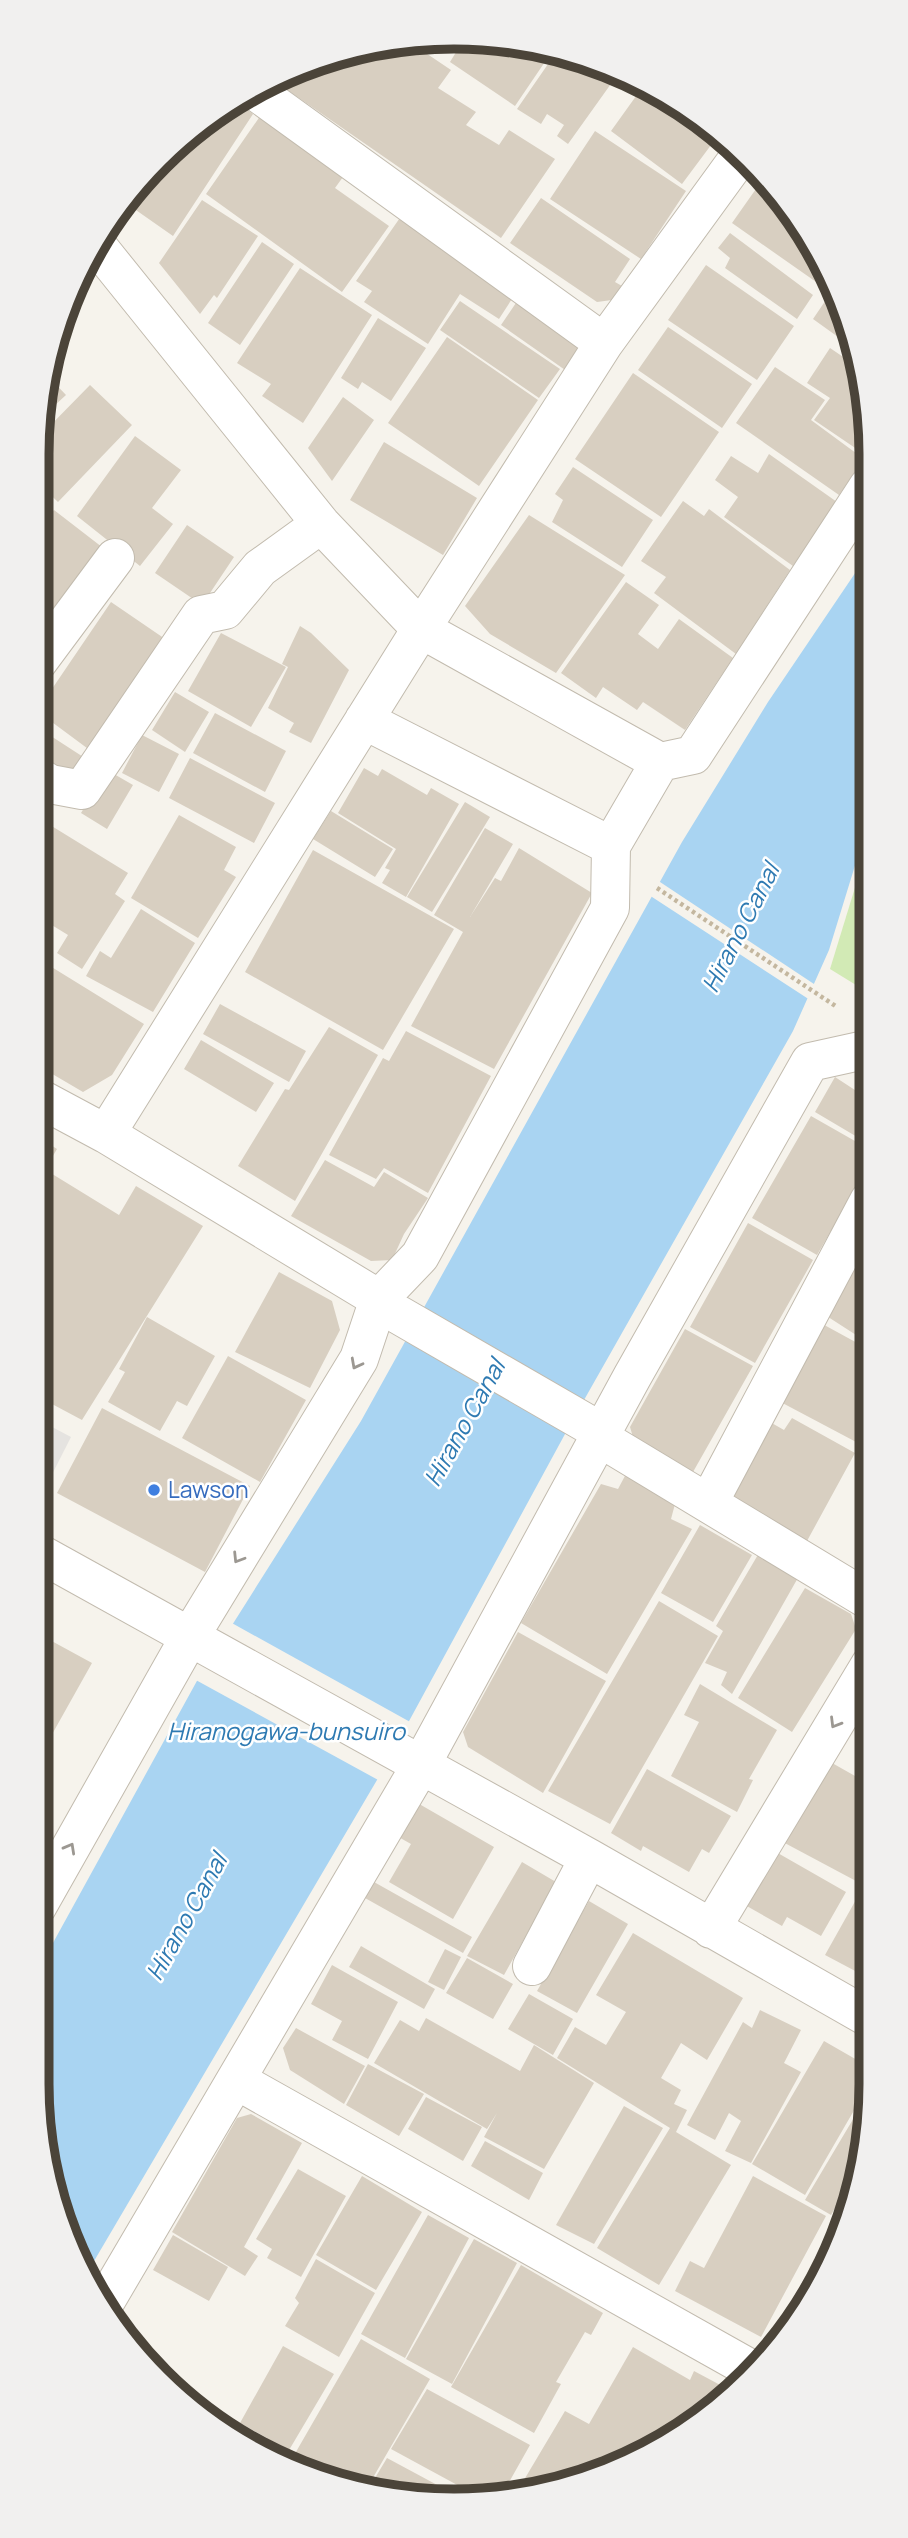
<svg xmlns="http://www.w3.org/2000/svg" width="908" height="2538" font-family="Manrope,sans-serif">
<rect width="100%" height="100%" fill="#f6f3ec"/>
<!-- green -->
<path fill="#d2eab5" d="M 865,855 L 869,868 L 869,993 L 830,969 Z"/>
<!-- parking -->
<path fill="#e5e3e0" d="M 37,1419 L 71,1437 L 37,1504 Z"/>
<!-- water -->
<path fill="#a9d4f2" d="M 868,554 L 869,820 L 829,950 L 793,1031 L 571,1423 L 377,1780 L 87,2273 L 68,2243 L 37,2084 L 37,1972 L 198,1679 L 361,1421 L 682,842 L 768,702 Z"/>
<!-- pier -->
<path fill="#f6f3ec" d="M 657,880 L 817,986 L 810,1000 L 649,895 Z
M 230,1622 L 412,1723 L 380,1781 L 194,1679 Z"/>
<!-- building -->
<path fill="#d8cfc1" d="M 399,40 L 408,41 L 451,70 L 438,88 L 476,112 L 466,125 L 499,145 L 509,130 L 555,159 L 501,238 L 276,82 Z
M 461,44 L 553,50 L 515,106 L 450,62 Z
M 557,51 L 618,74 L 568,144 L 557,136 L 564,125 L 547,114 L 541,124 L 517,109 Z
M 644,85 L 663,93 L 717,137 L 682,184 L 611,131 Z
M 235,101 L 253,114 L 173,236 L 123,201 Z
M 263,112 L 348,170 L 335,188 L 389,226 L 342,292 L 206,194 Z
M 595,131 L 686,191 L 641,259 L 550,199 Z
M 765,176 L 828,270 L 819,284 L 732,223 Z
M 541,198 L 630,259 L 615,282 L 622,286 L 612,300 L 597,302 L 510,243 Z
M 202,200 L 258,236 L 217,298 L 214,295 L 200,314 L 159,263 Z
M 404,212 L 517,291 L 499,319 L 460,294 L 428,344 L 364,302 L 372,291 L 356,281 Z
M 730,233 L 813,295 L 797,319 L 725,268 L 730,258 L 718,248 Z
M 262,242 L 294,264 L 240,345 L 208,323 Z
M 706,265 L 794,326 L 757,380 L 668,320 Z
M 300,268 L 372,315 L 303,423 L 262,396 L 271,384 L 237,363 Z
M 834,288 L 836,295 L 852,347 L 813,319 Z
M 522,294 L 584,349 L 568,372 L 501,325 Z
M 460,301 L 560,369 L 539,398 L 440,330 Z
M 378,318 L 426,348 L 391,401 L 362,382 L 358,389 L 341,378 Z
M 668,327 L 752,384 L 722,428 L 638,370 Z
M 447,337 L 538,400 L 479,486 L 388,423 Z
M 830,348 L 858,367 L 857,378 L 862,382 L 868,399 L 867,456 L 814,420 L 830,398 L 807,383 Z
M 775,367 L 825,400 L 811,420 L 864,459 L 839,495 L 736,423 Z
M 633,373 L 719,432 L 661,517 L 575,459 Z
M 47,375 L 66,395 L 41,418 L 43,406 Z
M 90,385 L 132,425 L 58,502 L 37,482 L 39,437 Z
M 343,397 L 374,420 L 332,481 L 308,448 Z
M 135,436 L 181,470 L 152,508 L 173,524 L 140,566 L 77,516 Z
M 384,442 L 477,498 L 443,555 L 350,500 Z
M 769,454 L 837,502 L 793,566 L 724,517 L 738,497 L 715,480 L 731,456 L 758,473 Z
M 573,467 L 653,520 L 622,567 L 552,522 L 563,500 L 555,494 Z
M 683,501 L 704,516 L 709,509 L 790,570 L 736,654 L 654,593 L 666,577 L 641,561 Z
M 54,510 L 111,554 L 54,627 L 37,615 L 37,532 Z
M 529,515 L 625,575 L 556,673 L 490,634 L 465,606 Z
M 187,525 L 234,557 L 202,605 L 155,573 Z
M 626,582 L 659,605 L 638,634 L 658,649 L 679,619 L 733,658 L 685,730 L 643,702 L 637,710 L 603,687 L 596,698 L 561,673 Z
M 111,602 L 171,643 L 95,754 L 37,711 Z
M 300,626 L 311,633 L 349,670 L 311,743 L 289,732 L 294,723 L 268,708 L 288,667 L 282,664 Z
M 221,633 L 286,667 L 251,727 L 188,691 Z
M 175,692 L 209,712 L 185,752 L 152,730 Z
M 215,713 L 286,751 L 265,792 L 193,753 Z
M 37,727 L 91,762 L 75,785 L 37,760 Z
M 142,735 L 179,754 L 159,792 L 122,773 Z
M 190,758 L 275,803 L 254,843 L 169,798 Z
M 364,768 L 378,776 L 382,769 L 427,795 L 431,788 L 459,804 L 406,897 L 382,883 L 390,870 L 385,868 L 396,849 L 338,813 Z
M 107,770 L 133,785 L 107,829 L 81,813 Z
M 465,802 L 490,817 L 432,912 L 407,897 Z
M 331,811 L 393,849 L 375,877 L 313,839 Z
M 179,815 L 236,847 L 224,870 L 236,877 L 198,938 L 131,898 Z
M 37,817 L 128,873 L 115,894 L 125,901 L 82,969 L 57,953 L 68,935 L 37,916 Z
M 485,828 L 513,844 L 470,917 L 495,878 L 501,881 L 519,848 L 592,893 L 494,1069 L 411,1026 L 463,932 L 434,915 Z
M 313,850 L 454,929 L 383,1050 L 245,972 Z
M 141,909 L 195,943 L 153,1012 L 86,976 L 100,951 L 111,958 Z
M 37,958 L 144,1024 L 112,1075 L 83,1092 L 37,1065 Z
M 220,1004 L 306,1051 L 289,1082 L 203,1034 Z
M 329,1027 L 378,1055 L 295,1201 L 238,1166 L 285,1089 L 289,1090 Z
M 406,1031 L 491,1076 L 428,1193 L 384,1168 L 376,1179 L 329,1155 L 383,1058 L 389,1061 Z
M 201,1040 L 274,1083 L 256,1112 L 184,1069 Z
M 865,1076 L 869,1079 L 869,1144 L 815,1112 L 835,1077 L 858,1092 Z
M 811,1116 L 869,1149 L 869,1165 L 817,1255 L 752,1218 Z
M 37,1136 L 57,1149 L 37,1183 Z
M 325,1160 L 374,1187 L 384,1172 L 428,1198 L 404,1234 L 392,1260 L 371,1261 L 291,1216 Z
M 49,1172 L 119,1215 L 136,1186 L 203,1226 L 82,1420 L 37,1396 L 37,1193 Z
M 748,1223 L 813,1260 L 755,1363 L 690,1327 Z
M 869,1234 L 870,1344 L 822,1313 Z
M 279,1272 L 332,1301 L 340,1330 L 310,1388 L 235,1352 Z
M 147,1317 L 215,1356 L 187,1406 L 177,1401 L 160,1431 L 108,1402 L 125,1372 L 119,1369 Z
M 817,1321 L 870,1350 L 870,1418 L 858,1443 L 773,1398 Z
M 685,1329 L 753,1366 L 693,1472 L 633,1437 L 630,1427 Z
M 228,1356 L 306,1400 L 260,1482 L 182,1438 Z
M 102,1408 L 250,1486 L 205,1572 L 57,1493 Z
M 761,1417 L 784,1430 L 792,1418 L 855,1453 L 807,1541 L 720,1492 Z
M 626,1474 L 675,1504 L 671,1519 L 692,1529 L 607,1674 L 521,1623 L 601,1484 L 618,1489 Z
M 700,1525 L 752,1555 L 713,1622 L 661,1593 Z
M 759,1553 L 799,1576 L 732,1694 L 721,1685 L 727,1672 L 705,1663 L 723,1631 L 716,1626 Z
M 805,1588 L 851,1614 L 856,1629 L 792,1732 L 738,1698 Z
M 659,1601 L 718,1636 L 610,1824 L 548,1791 Z
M 518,1632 L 606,1681 L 543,1793 L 468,1747 L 463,1732 Z
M 37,1633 L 92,1663 L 41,1754 L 37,1751 Z
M 700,1684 L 777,1730 L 749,1779 L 753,1780 L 737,1812 L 671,1776 L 699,1722 L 684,1715 Z
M 825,1759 L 871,1785 L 871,1889 L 781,1841 Z
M 647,1769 L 731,1816 L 709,1853 L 702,1849 L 689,1872 L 643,1846 L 641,1851 L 611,1833 Z
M 37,1795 L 52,1804 L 44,1819 L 37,1814 Z
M 414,1801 L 494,1847 L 453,1919 L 389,1882 L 411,1844 L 395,1835 Z
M 776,1852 L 846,1892 L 821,1936 L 787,1917 L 782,1926 L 745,1905 Z
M 522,1862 L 556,1882 L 504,1975 L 467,1956 Z
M 374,1882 L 472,1937 L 463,1953 L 365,1898 Z
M 862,1889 L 871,1894 L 871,1952 L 859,1973 L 825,1955 Z
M 589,1901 L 628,1924 L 577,2013 L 537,1991 Z
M 633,1933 L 743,1998 L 707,2060 L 681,2043 L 661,2078 L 681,2090 L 674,2104 L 687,2110 L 676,2132 L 731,2165 L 659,2285 L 597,2248 L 670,2128 L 557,2058 L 575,2027 L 606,2045 L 626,2012 L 596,1995 Z
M 361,1946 L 435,1989 L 424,2009 L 349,1967 Z
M 445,1949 L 461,1957 L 444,1990 L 428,1982 Z
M 467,1958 L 513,1984 L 493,2019 L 446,1993 Z
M 332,1965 L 398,2002 L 368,2059 L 332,2040 L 342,2021 L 311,2004 Z
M 529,1994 L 573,2019 L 553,2055 L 508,2029 Z
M 760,2010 L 801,2030 L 784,2063 L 801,2072 L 751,2163 L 725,2151 L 741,2121 L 729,2113 L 715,2140 L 687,2125 L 743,2022 L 752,2028 Z
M 426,2018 L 520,2071 L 534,2045 L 594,2083 L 544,2169 L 484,2137 L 497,2113 L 487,2129 L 374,2063 L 400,2020 L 419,2031 Z
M 296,2028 L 365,2066 L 344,2104 L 290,2070 L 283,2048 Z
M 824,2041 L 871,2068 L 871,2081 L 805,2195 L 752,2164 Z
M 368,2064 L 424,2094 L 399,2136 L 346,2105 Z
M 871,2089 L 861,2163 L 831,2215 L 805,2200 Z
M 426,2097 L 482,2127 L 463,2161 L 408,2129 Z
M 624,2106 L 663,2128 L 594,2244 L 556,2225 Z
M 251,2114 L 302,2143 L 244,2247 L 258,2256 L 245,2276 L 172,2232 L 237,2118 Z
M 485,2141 L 543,2173 L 529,2200 L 471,2166 Z
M 298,2169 L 346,2196 L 301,2277 L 267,2258 L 272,2249 L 256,2239 Z
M 859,2175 L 857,2192 L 844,2220 L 835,2215 Z
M 362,2176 L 422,2212 L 376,2290 L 316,2255 Z
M 753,2176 L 826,2216 L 761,2337 L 675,2291 L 690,2261 L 704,2268 Z
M 428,2215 L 469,2238 L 405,2358 L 361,2334 Z
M 173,2235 L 228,2267 L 209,2301 L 153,2270 Z
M 474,2239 L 517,2263 L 452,2384 L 406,2359 Z
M 316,2259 L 375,2293 L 339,2357 L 285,2326 L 299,2303 L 295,2298 Z
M 814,2259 L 824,2264 L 810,2295 L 799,2289 Z
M 521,2265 L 603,2313 L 591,2335 L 585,2332 L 556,2382 L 561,2384 L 534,2433 L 451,2387 Z
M 361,2339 L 430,2379 L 367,2488 L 289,2464 Z
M 283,2346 L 334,2374 L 282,2462 L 259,2450 L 267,2438 L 240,2423 Z
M 633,2347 L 690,2380 L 694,2371 L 724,2387 L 723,2394 L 686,2431 L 562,2487 L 518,2490 L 565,2411 L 589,2424 Z
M 427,2389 L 530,2445 L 504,2491 L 472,2493 L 391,2449 Z
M 387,2458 L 454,2494 L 400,2498 L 369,2488 Z"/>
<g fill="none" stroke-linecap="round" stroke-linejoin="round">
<defs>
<path id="minor" d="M 254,90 L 604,343
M 99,248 L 321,524 L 421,629 L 660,762
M 37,663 L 115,558
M 364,720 L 611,846
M 37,776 L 50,784 L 82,790 L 201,615 L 225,610 L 260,568 L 321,524
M 37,1097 L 106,1134 L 379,1299
M 106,1134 L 421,629 L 604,343 L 740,156
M 399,1315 L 586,1423
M 600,1438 L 870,1601
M 709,1502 L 869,1201
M 37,1552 L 589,1858 L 871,2019
M 37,1907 L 189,1638 L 359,1359 L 379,1299 L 420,1256 L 610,908 L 611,846 L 660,762 L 693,755 L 868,487
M 711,1929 L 870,1665
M 532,1966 L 589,1858
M 236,2080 L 749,2368
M 105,2302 L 421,1765 L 632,1377 L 810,1062 L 869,1049"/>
</defs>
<!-- minor casing -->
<use href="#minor" stroke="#c2bbae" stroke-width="40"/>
<!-- path -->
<path stroke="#c4b79f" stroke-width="4.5" stroke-dasharray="3.5 3.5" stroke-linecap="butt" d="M 657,888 L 837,1007"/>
<!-- minor -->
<use href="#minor" stroke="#fff" stroke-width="38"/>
</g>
<!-- one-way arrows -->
<defs><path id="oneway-chevron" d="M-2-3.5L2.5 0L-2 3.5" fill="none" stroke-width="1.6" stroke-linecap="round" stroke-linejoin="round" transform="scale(1.75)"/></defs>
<g stroke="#9c9892">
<use href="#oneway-chevron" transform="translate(356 1364) rotate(118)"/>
<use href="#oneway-chevron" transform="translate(238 1558) rotate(122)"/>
<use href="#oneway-chevron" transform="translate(835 1723) rotate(121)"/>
<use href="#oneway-chevron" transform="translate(70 1848) rotate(-61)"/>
</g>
<!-- markers -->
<circle fill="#3f7fe0" stroke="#fff" stroke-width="2.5" cx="154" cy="1490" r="7"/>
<g text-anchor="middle" stroke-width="5" stroke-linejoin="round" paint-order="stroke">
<!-- shop labels -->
<g font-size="23" fill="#366cbe" stroke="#fff" text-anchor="start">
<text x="168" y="1498">Lawson</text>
</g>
<!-- water labels -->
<g font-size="24" font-style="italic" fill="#2e7ab2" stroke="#fff">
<text transform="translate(741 928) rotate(-63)" y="8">Hirano Canal</text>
<text transform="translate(465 1423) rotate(-61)" y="8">Hirano Canal</text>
<text x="286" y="1740">Hiranogawa-bunsuiro</text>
<text transform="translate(187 1917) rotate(-61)" y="8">Hirano Canal</text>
</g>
</g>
<!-- crop -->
<path d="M0 0H908V2538H0ZM454 49H454A405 405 0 0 1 859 454V2084A405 405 0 0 1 454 2489H454A405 405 0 0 1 49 2084V454A405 405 0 0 1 454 49Z" fill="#f1f0ef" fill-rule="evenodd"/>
<path fill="none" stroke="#4b4439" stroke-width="9" d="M454 49H454A405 405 0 0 1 859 454V2084A405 405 0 0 1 454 2489H454A405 405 0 0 1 49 2084V454A405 405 0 0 1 454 49Z"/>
</svg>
